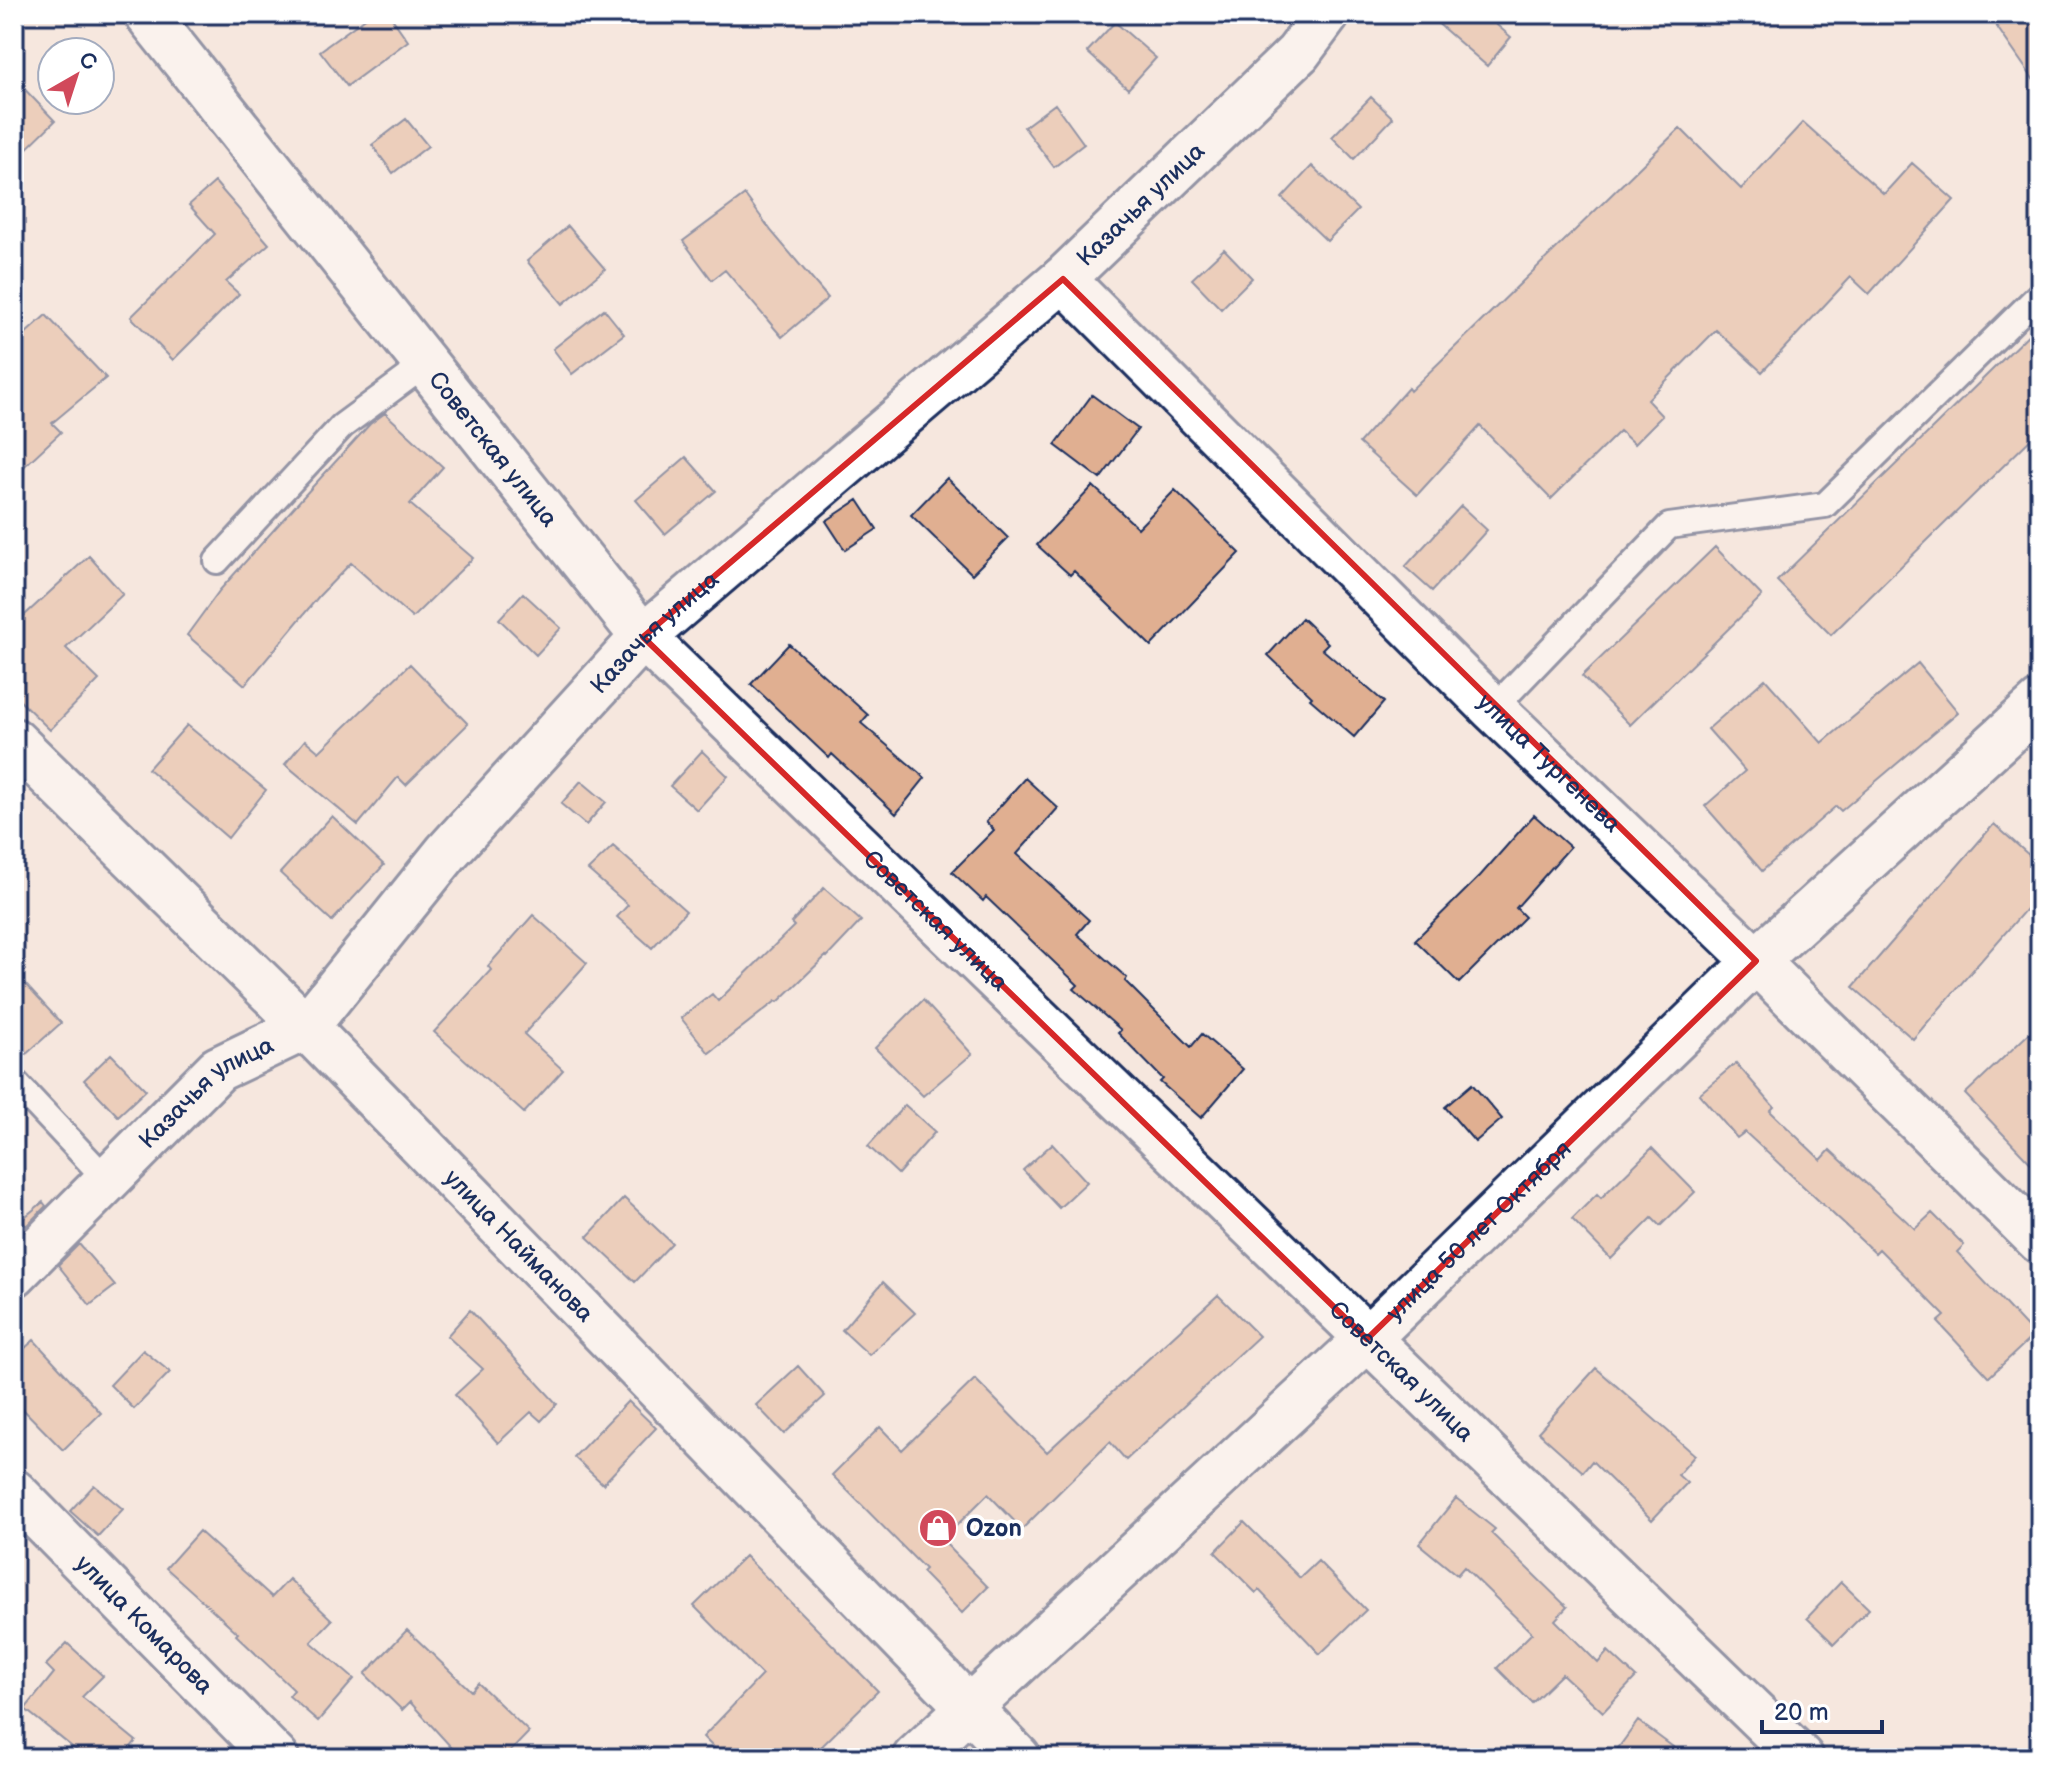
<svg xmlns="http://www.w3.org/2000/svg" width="2054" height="1772" font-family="'Balsamiq Sans',sans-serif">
<rect width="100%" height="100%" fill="#f6e7de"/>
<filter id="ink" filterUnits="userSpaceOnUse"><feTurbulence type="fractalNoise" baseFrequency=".0125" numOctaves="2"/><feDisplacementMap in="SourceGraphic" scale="16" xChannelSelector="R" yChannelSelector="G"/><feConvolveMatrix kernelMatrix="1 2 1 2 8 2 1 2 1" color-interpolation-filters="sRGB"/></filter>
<g filter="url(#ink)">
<!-- building -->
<path fill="#e0af91" stroke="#1b2f5e" stroke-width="2" d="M 371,14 L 389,14 L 408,41 L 347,86 L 320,51 Z
M 1427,14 L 1484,14 L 1511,37 L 1487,66 Z
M 1988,14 L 2040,14 L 2040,89 Z
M 1115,22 L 1156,58 L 1128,89 L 1087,52 Z
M 14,78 L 55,121 L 14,161 Z
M 1371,97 L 1393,118 L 1354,159 L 1332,137 Z
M 1055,104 L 1084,144 L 1054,167 L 1024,127 Z
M 406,119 L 428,146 L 393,173 L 372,145 Z
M 1803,122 L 1884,194 L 1912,163 L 1954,200 L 1869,294 L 1851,277 L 1762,372 L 1716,330 L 1647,400 L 1662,416 L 1634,444 L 1620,431 L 1551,499 L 1480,426 L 1417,495 L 1359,443 L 1408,388 L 1410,391 L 1680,128 L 1741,189 Z
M 1312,166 L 1358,210 L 1327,241 L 1282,198 Z
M 215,182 L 269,244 L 226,282 L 239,294 L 173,360 L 131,317 L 215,234 L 189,205 Z
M 745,195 L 772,232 L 828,298 L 782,337 L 725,270 L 712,280 L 683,241 Z
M 568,226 L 605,269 L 563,304 L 527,261 Z
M 1224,249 L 1252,278 L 1221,309 L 1192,279 Z
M 604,309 L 624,334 L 572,374 L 553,349 Z
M 46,315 L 106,378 L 52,423 L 61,432 L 14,476 L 14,344 Z
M 2040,323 L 2040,430 L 1831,635 L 1777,581 Z
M 1092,395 L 1138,429 L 1100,479 L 1055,445 Z
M 385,413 L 443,467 L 410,504 L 473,558 L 412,618 L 351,563 L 319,596 L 245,685 L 187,635 L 220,590 L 304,496 L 370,424 Z
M 686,457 L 716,491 L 665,534 L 636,500 Z
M 947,478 L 1008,538 L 972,574 L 911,515 Z
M 1093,486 L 1138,528 L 1175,490 L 1240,553 L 1151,646 L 1074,571 L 1070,575 L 1037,545 Z
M 858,500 L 877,529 L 845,550 L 826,521 Z
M 1461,506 L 1487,530 L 1432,591 L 1405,567 Z
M 1715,547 L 1762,596 L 1630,725 L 1582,676 Z
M 89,556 L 123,594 L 66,648 L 99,680 L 50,730 L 14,695 L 14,625 Z
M 523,593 L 561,628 L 536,655 L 499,619 Z
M 1302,618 L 1328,643 L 1322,649 L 1384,702 L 1354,737 L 1310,699 L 1312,697 L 1268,655 Z
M 789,644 L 868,715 L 861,723 L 925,778 L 896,814 L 832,754 L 829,758 L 751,684 Z
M 1918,663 L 1958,712 L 1841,811 L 1836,806 L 1762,871 L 1705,806 L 1745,771 L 1708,729 L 1765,679 L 1822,743 Z
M 410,664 L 468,724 L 406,785 L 398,777 L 358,825 L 285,764 L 305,740 L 319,752 Z
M 187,725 L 266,790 L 228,838 L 148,769 Z
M 702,751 L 728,776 L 697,810 L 670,786 Z
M 1025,778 L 1058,808 L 1017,854 L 1089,920 L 1077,934 L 1127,978 L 1125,981 L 1191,1047 L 1202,1034 L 1243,1069 L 1201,1118 L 1160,1082 L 1163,1079 L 1118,1033 L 1121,1030 L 1074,989 L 1078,985 L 986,897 L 983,901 L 952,872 L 994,830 L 986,822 Z
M 581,781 L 606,802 L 586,825 L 561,804 Z
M 1534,815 L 1570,847 L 1516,908 L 1525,917 L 1459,983 L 1415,940 L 1480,876 Z
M 332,816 L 384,865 L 332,921 L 280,873 Z
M 1994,824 L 2040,865 L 2040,893 L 1913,1039 L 1853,987 Z
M 613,846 L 686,911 L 652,948 L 617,917 L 628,905 L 588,870 Z
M 824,888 L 861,921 L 827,957 L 826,956 L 778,1002 L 776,1001 L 709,1053 L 681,1018 L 712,994 L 718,1001 L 794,926 L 791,923 Z
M 533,915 L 587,963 L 524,1034 L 563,1070 L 524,1113 L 434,1032 L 491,970 L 488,966 Z
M 14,972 L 61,1023 L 14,1065 Z
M 923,1000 L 972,1054 L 923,1096 L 875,1048 Z
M 2040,1023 L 2040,1173 L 1965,1094 Z
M 111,1054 L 146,1090 L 118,1116 L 84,1080 Z
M 1736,1063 L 1774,1107 L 1770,1111 L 1821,1160 L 1830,1150 L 1915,1229 L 1932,1213 L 1964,1245 L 1957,1252 L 2034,1335 L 1989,1377 L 1938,1322 L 1945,1316 L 1879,1249 L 1875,1253 L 1745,1132 L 1737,1138 L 1699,1094 Z
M 1472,1084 L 1502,1119 L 1475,1142 L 1445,1107 Z
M 905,1105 L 935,1132 L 898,1174 L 868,1146 Z
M 1052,1144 L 1087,1182 L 1059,1208 L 1023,1170 Z
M 1652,1148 L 1695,1192 L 1660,1226 L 1652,1218 L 1611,1259 L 1572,1219 L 1597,1194 L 1601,1198 Z
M 624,1198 L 672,1243 L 635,1282 L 587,1237 Z
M 43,1202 L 46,1206 L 26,1226 L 21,1220 Z
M 79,1244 L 115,1286 L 90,1305 L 58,1265 Z
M 883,1282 L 915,1313 L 869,1355 L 842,1330 Z
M 1218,1295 L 1259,1336 L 1126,1460 L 1110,1442 L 1022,1529 L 988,1494 L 942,1540 L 988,1587 L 962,1613 L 922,1572 L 925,1569 L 832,1475 L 880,1427 L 902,1450 L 975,1379 L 1047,1452 Z
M 470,1310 L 557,1404 L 541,1421 L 531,1412 L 498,1443 L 455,1395 L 483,1369 L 447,1336 Z
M 34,1340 L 101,1413 L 63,1450 L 14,1400 L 14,1358 Z
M 143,1350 L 170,1372 L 134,1409 L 110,1385 Z
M 798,1366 L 825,1396 L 784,1434 L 756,1405 Z
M 1596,1368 L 1695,1455 L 1678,1475 L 1687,1483 L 1652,1520 L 1592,1461 L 1583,1472 L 1538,1432 Z
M 628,1401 L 656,1428 L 603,1484 L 574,1457 Z
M 94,1485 L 123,1509 L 98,1536 L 70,1511 Z
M 1456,1498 L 1495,1529 L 1491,1533 L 1567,1607 L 1555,1620 L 1598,1663 L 1608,1651 L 1636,1677 L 1603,1712 L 1562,1674 L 1532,1703 L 1497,1668 L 1532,1633 L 1464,1567 L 1457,1575 L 1419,1544 Z
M 1244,1522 L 1300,1578 L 1318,1561 L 1366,1610 L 1320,1654 L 1259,1590 L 1256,1593 L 1215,1552 Z
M 199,1531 L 272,1597 L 289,1579 L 332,1620 L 311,1642 L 354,1679 L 318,1721 L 289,1696 L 294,1690 L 236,1635 L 238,1633 L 166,1568 Z
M 745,1556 L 878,1691 L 810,1758 L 724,1758 L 703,1737 L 762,1675 L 694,1606 Z
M 1841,1582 L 1869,1609 L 1834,1644 L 1807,1618 Z
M 407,1630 L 471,1691 L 478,1683 L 529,1732 L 504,1758 L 461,1758 L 410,1702 L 402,1710 L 365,1674 Z
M 67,1643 L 103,1676 L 82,1697 L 136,1741 L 122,1758 L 86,1758 L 25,1709 L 54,1673 L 46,1665 Z
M 1638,1721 L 1688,1758 L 1611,1758 Z"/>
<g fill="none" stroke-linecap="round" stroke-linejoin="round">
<defs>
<path id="lane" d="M 217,561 L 342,426 L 426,364
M 1493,709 L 1669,526 L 1825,505 L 2040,294
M 14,1081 L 107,1180"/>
<g id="street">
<path id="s1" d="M 147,14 L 643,637 L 1801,1758"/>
<path id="s2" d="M 1063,279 L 1493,709 L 1756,961 L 2040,1241"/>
<path id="s3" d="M 14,741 L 306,1027 L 1018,1758"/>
<path id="s4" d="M 14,1274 L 218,1069 L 306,1027 L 447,852 L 643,637 L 1063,279 L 1298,53 L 1327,14"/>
<path id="s5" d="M 14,1492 L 276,1758"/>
<path id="s6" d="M 915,1758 L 1367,1339 L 1756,961 L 2040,703"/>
</g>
</defs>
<!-- lane casing -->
<use href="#lane" stroke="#1b2f5e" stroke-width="30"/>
<!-- street casing -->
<use href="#street" stroke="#1b2f5e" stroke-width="50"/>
<!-- lane -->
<use href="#lane" stroke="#fff" stroke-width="24"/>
<!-- street -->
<use href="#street" stroke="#fff" stroke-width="44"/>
</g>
</g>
<!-- marked area -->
<path d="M0 0H2054V1772H0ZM 1063,279 L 1756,961 L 1367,1339 L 643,637 Z" fill="#f6e7de" fill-opacity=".55" fill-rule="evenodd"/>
<path fill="none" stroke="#d62828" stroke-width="6" stroke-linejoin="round" d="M 1063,279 L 1756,961 L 1367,1339 L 643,637 Z"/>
<!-- icons -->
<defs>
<symbol id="shop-disc" viewBox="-11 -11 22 22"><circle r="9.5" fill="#d1495b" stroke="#fff"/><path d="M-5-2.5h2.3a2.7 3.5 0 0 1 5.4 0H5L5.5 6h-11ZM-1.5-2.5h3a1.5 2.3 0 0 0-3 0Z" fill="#fff"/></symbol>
</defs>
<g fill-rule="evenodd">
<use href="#shop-disc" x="916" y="1506" width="44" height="44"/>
</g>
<g text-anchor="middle" stroke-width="7" stroke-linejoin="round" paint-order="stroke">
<!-- street labels -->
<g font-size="24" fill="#1b2f5e" stroke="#fff">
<text dy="8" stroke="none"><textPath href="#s4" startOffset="1562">Казачья улица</textPath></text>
<text dy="8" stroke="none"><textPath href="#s1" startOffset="556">Советская улица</textPath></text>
<text dy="8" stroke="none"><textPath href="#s4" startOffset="914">Казачья улица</textPath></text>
<text dy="8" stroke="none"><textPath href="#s2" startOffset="686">улица Тургенева</textPath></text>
<text dy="8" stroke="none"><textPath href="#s1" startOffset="1204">Советская улица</textPath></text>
<text dy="8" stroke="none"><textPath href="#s4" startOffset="266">Казачья улица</textPath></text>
<text dy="8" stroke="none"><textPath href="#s6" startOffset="772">улица 50 лет Октября</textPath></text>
<text dy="8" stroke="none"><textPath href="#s3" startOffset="714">улица Найманова</textPath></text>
<text dy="8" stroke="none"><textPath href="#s1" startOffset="1852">Советская улица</textPath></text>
<text dy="8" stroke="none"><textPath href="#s5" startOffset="186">улица Комарова</textPath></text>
</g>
<!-- poi labels -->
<g font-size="24" font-weight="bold" fill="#1b2f5e" stroke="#fff" text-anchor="start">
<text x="966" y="1536">Ozon</text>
</g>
</g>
<!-- margin -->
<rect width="2054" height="1772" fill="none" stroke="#fff" stroke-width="48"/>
<rect x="24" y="24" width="2006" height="1724" fill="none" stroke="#1b2f5e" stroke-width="3" filter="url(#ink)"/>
<!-- north arrow -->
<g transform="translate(76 76) rotate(39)"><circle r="38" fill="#ffffff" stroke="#a4acbf" stroke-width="2"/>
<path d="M0-6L14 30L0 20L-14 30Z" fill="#d1495b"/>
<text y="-12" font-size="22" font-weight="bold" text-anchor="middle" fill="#1b2f5e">С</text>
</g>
<!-- scale -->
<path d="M1762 1720v12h120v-12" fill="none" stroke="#1b2f5e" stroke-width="4"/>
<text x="1774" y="1720" font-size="24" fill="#1b2f5e" stroke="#ffffff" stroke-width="6" paint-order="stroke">20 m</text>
</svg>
